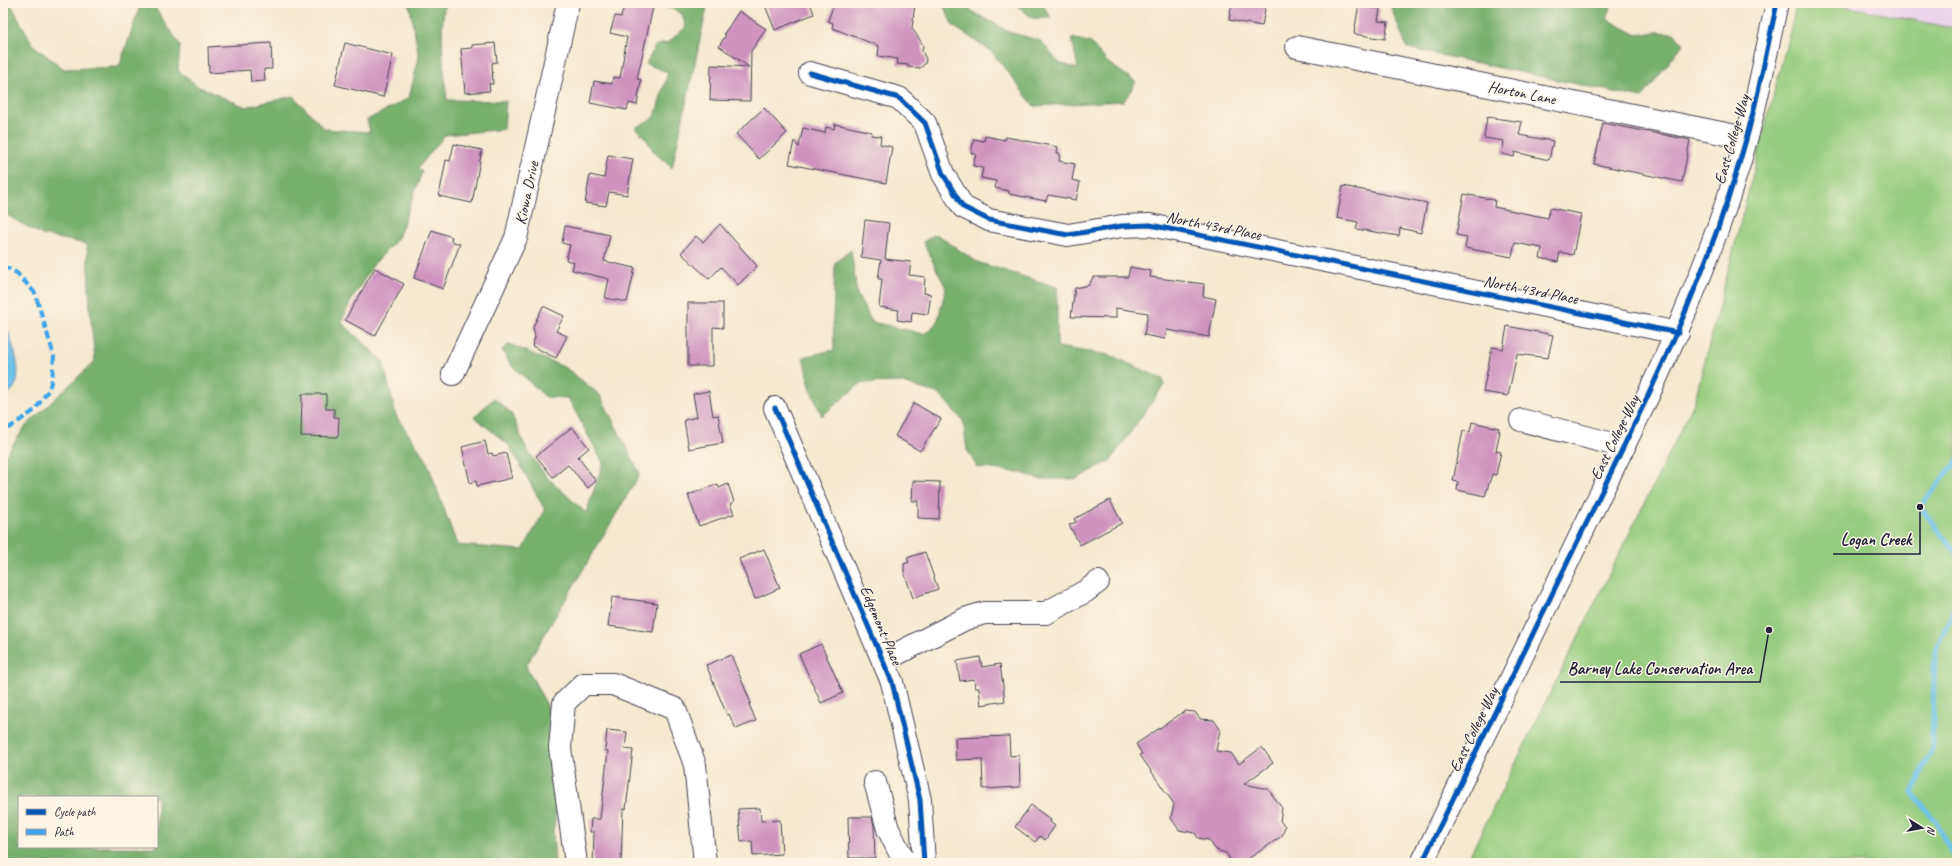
<svg xmlns="http://www.w3.org/2000/svg" width="1960" height="866" font-family="Caveat,sans-serif">
<rect width="100%" height="100%" fill="#fcf5e5"/>
<filter id="ink" filterUnits="userSpaceOnUse"><feTurbulence type="fractalNoise" baseFrequency=".025" numOctaves="2"/><feDisplacementMap in="SourceGraphic" scale="8" xChannelSelector="R" yChannelSelector="G"/><feConvolveMatrix kernelMatrix="1 2 1 2 8 2 1 2 1" color-interpolation-filters="sRGB"/></filter>
<filter id="wash" filterUnits="userSpaceOnUse"><feTurbulence type="fractalNoise" baseFrequency=".012" numOctaves="4" result="noise"/><feDisplacementMap in="SourceGraphic" scale="16" xChannelSelector="R" yChannelSelector="G"/><feGaussianBlur stdDeviation="0.9" result="paint"/><feColorMatrix in="noise" values="0 0 0 0 0 0 0 0 0 0 0 0 0 0 0 0 0 1.4 0 .05"/><feComposite in="paint" operator="in"/></filter>
<g filter="url(#wash)">
<rect width="100%" height="100%" fill="#f5e9cf"/>
<!-- built -->
<path fill="#ebd1eb" d="M 1830,3 L 1957,3 L 1957,29 Z"/>
<!-- green -->
<path fill="#95cc7f" stroke="#5c775d" d="M 1797,3 L 1829,3 L 1957,29 L 1957,863 L 1603,863 L 1580,858 L 1579,863 L 1466,863 L 1694,403 Z"/>
<!-- forest -->
<path fill="#78b06e" stroke="#4d6954" fill-rule="evenodd" d="M 3,3 L 10,3 L 33,45 L 64,69 L 119,67 L 141,3 L 152,3 L 180,45 L 178,71 L 199,87 L 246,107 L 293,96 L 325,129 L 370,132 L 367,120 L 409,98 L 419,57 L 409,3 L 445,3 C 439,34 444,68 447,100 L 506,101 L 504,129 L 445,135 L 418,168 L 422,172 L 398,238 L 374,264 L 352,299 L 341,322 L 383,361 L 396,416 L 426,459 L 457,545 L 523,550 L 545,510 L 509,445 L 474,417 L 494,398 L 511,413 L 527,450 L 547,477 L 586,513 L 603,463 L 568,398 L 546,397 L 512,366 L 502,350 L 509,344 L 566,368 L 600,395 L 640,474 L 526,666 L 551,713 L 562,772 L 553,833 L 555,863 L 3,863 L 3,459 L 25,427 L 95,361 L 90,311 L 87,244 L 42,235 L 3,213 ZM 19,797 L 157,797 L 157,847 L 19,847 Z
M 664,3 L 708,3 L 672,168 L 654,152 L 645,137 L 635,128 L 655,117 L 668,72 L 646,64 L 655,46 L 669,42 L 686,27 L 682,14 L 664,5 Z
M 942,3 L 963,3 L 963,6 L 1009,32 L 1041,41 L 1059,63 L 1078,69 L 1072,38 L 1091,43 L 1107,62 L 1136,82 L 1124,101 L 1034,106 L 991,51 L 953,26 Z
M 1014,3 L 1042,3 L 1051,18 L 1032,18 Z
M 1389,3 L 1612,3 L 1607,19 L 1637,35 L 1656,32 L 1674,33 L 1683,44 L 1642,98 L 1407,48 Z
M 936,234 L 977,262 L 1057,287 L 1057,347 L 1110,355 L 1163,379 L 1164,385 L 1110,461 L 1076,479 L 1039,479 L 1022,473 L 977,467 L 967,450 L 963,421 L 939,394 L 900,382 L 861,383 L 822,416 L 811,391 L 803,357 L 834,350 L 833,318 L 835,263 L 851,250 L 857,294 L 872,322 L 924,334 L 937,323 L 946,288 L 923,242 Z"/>
<!-- water -->
<path fill="#6ec3eb" stroke="#487293" d="M 3,319 C 9,336 26,372 13,389 C 11,392 6,395 3,397 Z"/>
<g fill="none" stroke-linecap="round" stroke-linejoin="round">
<!-- stream -->
<path stroke="#6ec3eb" stroke-width="5" d="M 1957,461 L 1920,507 L 1957,554
M 1956,863 L 1956,859 L 1935,821 L 1912,792 L 1932,749 L 1935,651 L 1957,602"/>
</g>
<g id="blocks">
<!-- building -->
<path fill="#ce93be" d="M 625,3 L 654,3 L 637,79 L 641,80 L 637,105 L 629,103 L 627,110 L 590,103 L 594,81 L 612,84 L 613,77 L 620,78 L 627,37 L 610,33 L 615,16 L 621,17 Z
M 764,3 L 810,3 L 814,14 L 775,30 Z
M 834,3 L 915,4 L 912,28 L 923,45 L 922,51 L 926,59 L 925,64 L 920,68 L 908,67 L 908,65 L 897,64 L 898,59 L 878,56 L 879,46 L 832,28 L 833,23 L 828,21 Z
M 1232,3 L 1266,3 L 1262,26 L 1229,20 Z
M 1359,3 L 1374,3 L 1373,8 L 1380,9 L 1378,21 L 1388,22 L 1385,39 L 1354,34 Z
M 739,11 L 766,29 L 751,51 L 750,101 L 710,100 L 711,65 L 749,67 L 719,46 L 726,35 L 724,34 Z
M 271,43 L 272,69 L 264,69 L 265,81 L 251,82 L 250,70 L 209,73 L 208,47 Z
M 345,43 L 393,55 L 383,97 L 335,85 Z
M 495,43 L 497,62 L 492,63 L 493,84 L 489,84 L 490,91 L 465,93 L 461,49 L 472,48 L 472,45 Z
M 764,108 L 787,133 L 759,159 L 736,134 Z
M 1487,117 L 1522,122 L 1519,135 L 1553,141 L 1549,160 L 1515,152 L 1514,157 L 1502,154 L 1504,141 L 1484,138 Z
M 1603,123 L 1690,140 L 1682,182 L 1594,164 Z
M 835,124 L 872,132 L 871,135 L 881,136 L 880,144 L 892,147 L 886,183 L 789,164 L 794,141 L 799,147 L 803,128 L 825,133 L 826,127 L 834,129 Z
M 985,136 L 1005,140 L 1006,137 L 1058,147 L 1057,153 L 1060,153 L 1059,161 L 1075,164 L 1072,180 L 1080,182 L 1076,200 L 1048,195 L 1046,201 L 1009,194 L 1009,191 L 995,188 L 996,181 L 981,178 L 983,168 L 973,166 L 976,154 L 971,153 L 974,139 L 984,141 Z
M 454,144 L 482,150 L 472,203 L 439,196 L 446,160 L 450,161 Z
M 608,155 L 633,159 L 627,195 L 609,192 L 606,206 L 585,203 L 590,175 L 604,178 Z
M 1343,186 L 1427,203 L 1421,233 L 1400,228 L 1399,236 L 1375,232 L 1356,229 L 1358,222 L 1337,218 Z
M 1464,194 L 1495,200 L 1494,207 L 1548,218 L 1550,208 L 1581,214 L 1573,255 L 1560,252 L 1558,262 L 1540,258 L 1542,248 L 1515,243 L 1512,257 L 1465,248 L 1467,237 L 1456,235 Z
M 865,220 L 889,223 L 885,259 L 911,262 L 909,275 L 925,277 L 924,293 L 931,294 L 928,314 L 912,312 L 911,322 L 897,320 L 899,310 L 879,307 L 882,279 L 878,279 L 881,260 L 861,257 Z
M 720,224 L 757,266 L 738,285 L 721,267 L 709,279 L 681,253 L 696,236 L 703,242 Z
M 565,226 L 610,235 L 604,261 L 635,268 L 627,302 L 605,298 L 609,279 L 572,270 L 574,262 L 566,260 L 570,245 L 562,243 Z
M 432,230 L 452,237 L 451,241 L 460,244 L 443,289 L 414,278 Z
M 1130,267 L 1151,271 L 1150,277 L 1204,284 L 1203,296 L 1216,299 L 1209,337 L 1167,330 L 1165,339 L 1144,335 L 1148,313 L 1116,308 L 1116,318 L 1071,317 L 1075,288 L 1089,285 L 1093,277 L 1128,277 Z
M 375,268 L 404,284 L 375,336 L 345,320 Z
M 688,303 L 723,303 L 723,328 L 713,327 L 713,366 L 688,366 Z
M 543,306 L 564,316 L 556,331 L 567,336 L 556,358 L 532,346 L 535,337 L 533,327 Z
M 1507,326 L 1553,335 L 1548,358 L 1517,354 L 1508,396 L 1483,392 L 1492,347 L 1503,349 Z
M 709,391 L 713,416 L 718,415 L 723,443 L 689,449 L 684,420 L 697,417 L 693,394 Z
M 302,394 L 326,394 L 326,409 L 334,409 L 334,417 L 339,417 L 338,437 L 301,436 Z
M 914,403 L 941,419 L 920,451 L 895,436 Z
M 1472,422 L 1499,428 L 1498,431 L 1500,431 L 1496,451 L 1501,452 L 1496,475 L 1492,474 L 1485,496 L 1457,490 L 1458,482 L 1453,481 L 1463,431 L 1470,432 Z
M 572,427 L 589,448 L 578,457 L 596,481 L 588,488 L 568,465 L 553,477 L 536,456 Z
M 485,441 L 488,454 L 492,453 L 493,456 L 506,453 L 512,478 L 477,486 L 476,481 L 470,483 L 462,447 Z
M 913,481 L 940,482 L 939,519 L 918,518 L 918,501 L 912,501 Z
M 718,484 L 719,488 L 728,484 L 734,502 L 730,504 L 734,514 L 699,526 L 688,495 Z
M 1110,500 L 1122,523 L 1080,545 L 1069,525 L 1076,522 L 1074,519 Z
M 764,549 L 780,588 L 755,599 L 739,559 Z
M 925,552 L 938,589 L 913,598 L 904,572 L 904,564 L 909,562 L 907,558 Z
M 612,597 L 657,603 L 653,632 L 608,626 Z
M 821,644 L 843,693 L 821,703 L 799,654 Z
M 731,655 L 751,703 L 749,704 L 756,721 L 736,729 L 729,714 L 727,715 L 706,665 Z
M 980,657 L 982,667 L 1000,664 L 1005,701 L 981,705 L 979,688 L 975,688 L 974,679 L 960,681 L 957,661 Z
M 1185,711 L 1195,712 L 1200,719 L 1214,720 L 1220,729 L 1216,751 L 1231,753 L 1239,764 L 1262,747 L 1273,763 L 1244,784 L 1268,789 L 1282,808 L 1280,821 L 1285,826 L 1282,836 L 1242,863 L 1231,861 L 1226,853 L 1216,850 L 1209,840 L 1198,838 L 1195,833 L 1179,830 L 1171,818 L 1174,804 L 1140,755 L 1142,754 L 1136,744 Z
M 607,730 L 627,732 L 625,749 L 633,750 L 626,809 L 623,809 L 621,863 L 593,863 L 594,832 L 590,832 L 591,819 L 600,819 L 608,751 L 605,750 Z
M 1009,736 L 1010,756 L 1019,755 L 1020,787 L 983,789 L 982,759 L 956,760 L 955,738 Z
M 1031,805 L 1051,820 L 1050,822 L 1055,826 L 1045,840 L 1040,836 L 1035,842 L 1015,827 Z
M 760,808 L 761,821 L 780,820 L 782,854 L 753,856 L 752,841 L 741,842 L 738,809 Z
M 848,817 L 872,817 L 874,826 L 875,858 L 849,858 Z"/>
</g>
</g>
<g filter="url(#ink)">
<use href="#blocks" fill-opacity="0" stroke="#424051" stroke-width="1"/>
<g fill="none" stroke-linecap="round" stroke-linejoin="round">
<defs>
<path id="minor" d="M 1297,47 L 1746,138
M 810,73 L 899,98 L 925,123 L 943,174 L 963,207 L 989,220 L 1068,235 L 1122,226 L 1150,225 L 1678,333
M 453,374 L 516,238 L 568,3
M 775,408 L 892,682 L 920,800 L 924,863
M 1521,420 L 1624,447
M 883,661 L 965,619 L 984,613 L 1046,613 L 1086,591 L 1098,582
M 875,782 L 888,829 L 905,863
M 576,863 L 560,748 L 564,703 L 584,684 L 613,684 L 675,709 L 695,765 L 705,863"/>
<path id="major" d="M 1422,863 L 1646,400 C 1686,315 1722,228 1747,136 C 1759,93 1767,48 1777,3"/>
</defs>
<!-- minor casing -->
<use href="#minor" stroke="#424051" stroke-width="24"/>
<!-- major casing -->
<use href="#major" stroke="#424051" stroke-width="24"/>
<!-- minor -->
<use href="#minor" stroke="#fff" stroke-width="22"/>
<!-- major -->
<use href="#major" stroke="#fff" stroke-width="22"/>
<!-- quiet -->
<path stroke="#3ea2ec" stroke-width="4" stroke-dasharray="8 4" stroke-linecap="butt" d="M 3,266 L 17,273 L 35,293 L 54,356 L 52,379 L 49,389 L 35,410 L 3,432"/>
<defs>
<path id="cycleway" d="M 810,73 L 899,98 L 925,123 L 943,174 L 963,207 L 989,220 L 1068,235 L 1122,226 L 1150,225 L 1678,333
M 775,408 L 892,682 L 920,800 L 924,863
M 1422,863 L 1646,400 C 1686,315 1722,228 1747,136 C 1759,93 1767,48 1777,3"/>
</defs>
<!-- cycleway casing -->
<use href="#cycleway" stroke="#fcf5e5" stroke-width="8"/>
<!-- cycleway -->
<use href="#cycleway" stroke="#0057b8" stroke-width="5"/>
</g>
</g>
<g text-anchor="middle" stroke-width="3" stroke-linejoin="round" paint-order="stroke">
<!-- street labels -->
<g font-size="16" fill="#22223b" stroke="#fcf5e5">
<text transform="translate(1522 92) rotate(11)" y="6">Horton Lane</text>
<text transform="translate(1731 139) rotate(-74)" y="6">East College Way</text>
<text transform="translate(526 193) rotate(-78)" y="6">Kiowa Drive</text>
<text transform="translate(1214 225) rotate(11)" y="6">North 43rd Place</text>
<text transform="translate(1531 289) rotate(11)" y="6">North 43rd Place</text>
<text transform="translate(1614 437) rotate(-64)" y="6">East College Way</text>
<text transform="translate(882 625) rotate(67)" y="6">Edgemont Place</text>
<text transform="translate(1473 729) rotate(-64)" y="6">East College Way</text>
</g>
</g>
<!-- callouts -->
<path fill="none" stroke="#22223b" stroke-width="1.5" d="M1920 507L1920 554H1833M1769 630L1760 682H1560"/>
<g fill="#22223b" stroke="#fcf5e5" stroke-width="1.5">
<circle cx="1920" cy="507" r="4"/>
<circle cx="1769" cy="630" r="4"/>
</g>
<g font-size="17" text-anchor="middle" font-weight="bold" fill="#22223b" stroke="#fcf5e5" stroke-width="3" stroke-linejoin="round" paint-order="stroke">
<text x="1876" y="545">Logan Creek</text>
<text x="1660" y="674">Barney Lake Conservation Area</text>
</g>
<!-- margin -->
<rect width="1960" height="866" fill="none" stroke="#fcf5e5" stroke-width="16"/>
<!-- legend -->
<rect x="18" y="796" width="140" height="52" fill="#fcf5e5" stroke="#a5a1a1"/>
<rect x="26" y="809" width="20" height="6" fill="#0057b8" stroke="#a5a1a1"/>
<text x="54" y="816" font-size="12" fill="#22223b">Cycle path</text>
<rect x="26" y="829" width="20" height="6" fill="#3ea2ec" stroke="#a5a1a1"/>
<text x="54" y="836" font-size="12" fill="#22223b">Path</text>
<!-- north arrow -->
<g transform="translate(1922 828) rotate(101)" stroke="#fcf5e5" stroke-width="3" paint-order="stroke">
<path d="M0-3L7 15L0 10L-7 15Z" fill="#22223b"/>
<text y="-6" font-size="11" font-weight="bold" text-anchor="middle" fill="#22223b">N</text>
</g>
</svg>
